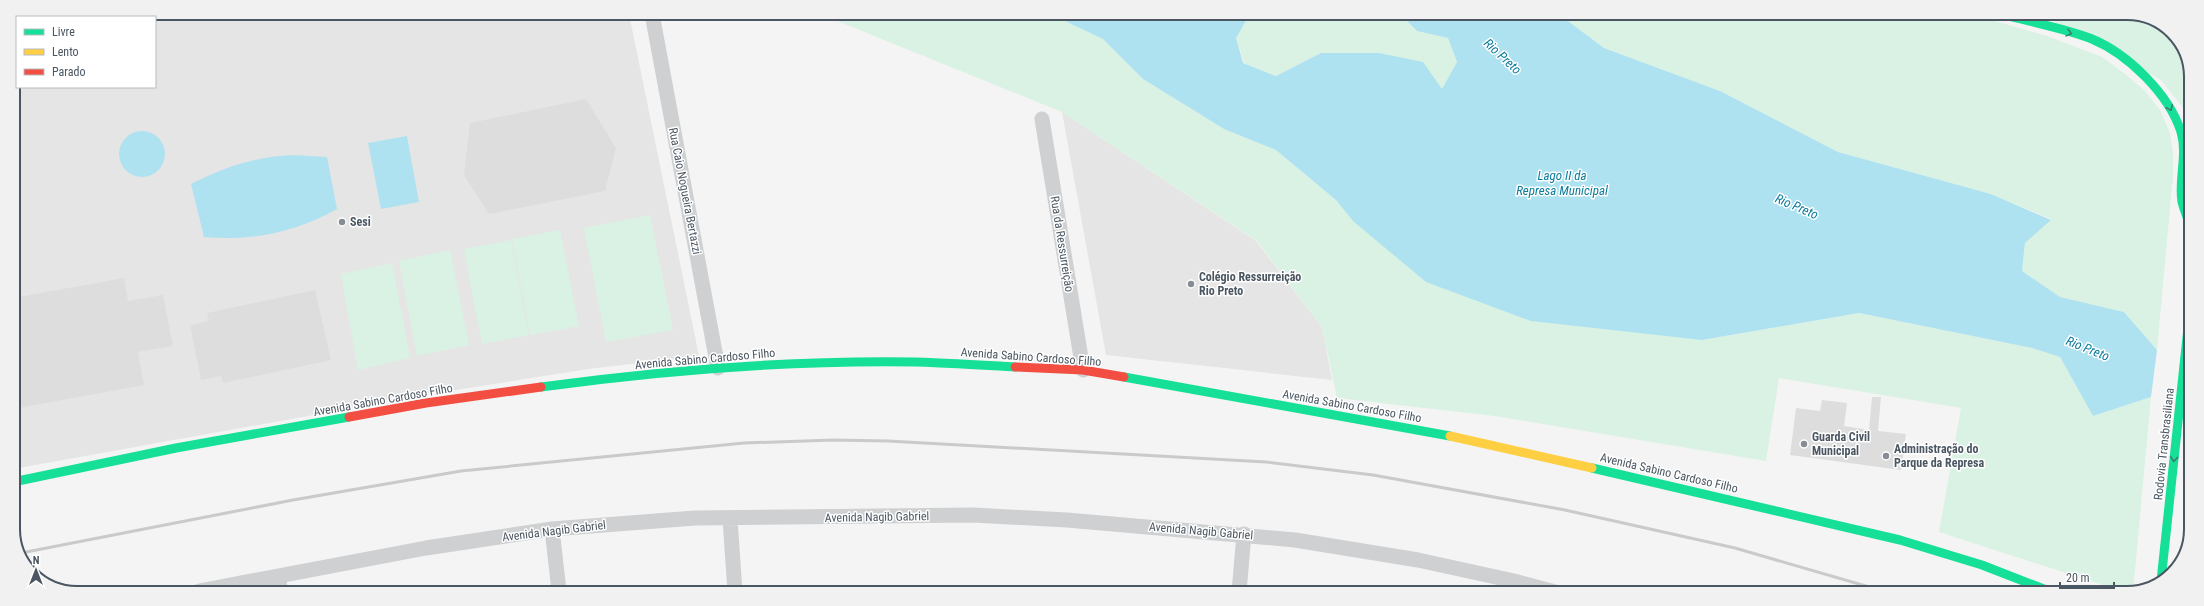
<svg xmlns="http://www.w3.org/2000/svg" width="2204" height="606" font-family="'Roboto Condensed',sans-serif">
<rect width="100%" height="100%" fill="#f4f4f4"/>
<!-- education -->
<path fill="#e6e5e6" d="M 126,13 L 629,14 L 699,356 L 588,369 L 425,395 L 13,469 L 13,76 L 17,67 L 17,87 L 155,87 L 155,17 L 108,17 Z
M 1062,112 L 1256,241 L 1322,327 L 1332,380 L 1106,355 Z"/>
<!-- green -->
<path fill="#d9f2e3" d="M 820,14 L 1050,14 L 1103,39 L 1143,79 L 1224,129 L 1276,150 L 1336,200 L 1353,221 L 1702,340 L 1859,313 L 2032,348 L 2060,357 L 2093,416 L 2151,397 L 2133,591 L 2128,593 L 1939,532 L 1961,408 L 1779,378 L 1766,461 L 1495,416 L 1337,398 L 1322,327 L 1257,241 L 1062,112 Z
M 1250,14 L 1400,14 L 1417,31 L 1448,38 L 1457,62 L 1442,89 L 1321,53 L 1276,76 L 1244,63 L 1236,38 Z
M 1560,15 L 1974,15 L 2047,36 L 2102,57 L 2125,74 L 2145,91 L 2160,110 L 2170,133 L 2173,154 L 2173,175 L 2157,350 L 2124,312 L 2060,297 L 2022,271 L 2025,243 L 2051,219 L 1991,194 L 1838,152 L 1720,91 L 1604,48 Z
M 2042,15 L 2144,15 L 2175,35 L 2191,72 L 2191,111 L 2184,109 L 2161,80 Z
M 650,215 L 673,330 L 606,342 L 584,228 Z
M 560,230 L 579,326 L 530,335 L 512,239 Z
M 511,240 L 529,335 L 482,344 L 464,249 Z
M 450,250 L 469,345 L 417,356 L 399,261 Z
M 392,263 L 410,358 L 358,370 L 341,274 Z"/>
<!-- water -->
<path fill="#aee2f0" d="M 1050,14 L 1193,14 C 1204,17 1236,14 1250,14 L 1236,38 L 1243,63 L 1276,76 L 1321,53 L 1379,53 L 1423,62 L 1442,89 L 1457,62 L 1448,38 L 1417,31 L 1400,14 L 1560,15 L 1604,48 L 1720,91 L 1838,152 L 1991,194 L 2051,220 L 2025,243 L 2022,271 L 2060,297 L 2124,312 L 2157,350 L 2151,397 L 2093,416 L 2060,357 L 2032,348 L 1859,313 L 1702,340 L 1531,321 L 1426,282 L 1353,221 L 1336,200 L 1276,150 L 1224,129 L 1143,79 L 1103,39 Z
M119 154a23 23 0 1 1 46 0a23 23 0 1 1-46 0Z
M 407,136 L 419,202 L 381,209 L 368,143 Z
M 292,155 L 327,157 L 337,209 C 294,233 252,241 204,237 L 191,184 C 224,167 255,157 292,155 Z"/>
<!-- building -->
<path fill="#ddddde" d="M 586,99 L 616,148 L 605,191 L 489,214 L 464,175 L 470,123 Z
M 124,278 L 128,301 L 163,295 L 173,346 L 138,352 L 144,385 L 13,409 L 13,298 Z
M 315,290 L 331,360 L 223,383 L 221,376 L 201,380 L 190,325 L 209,321 L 207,313 Z
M 1872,397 L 1881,397 L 1878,431 L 1906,434 L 1901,470 L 1790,455 L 1796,408 L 1820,411 L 1822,400 L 1847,403 L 1844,426 L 1869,430 Z"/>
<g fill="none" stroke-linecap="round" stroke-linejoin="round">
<!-- street -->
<path stroke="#ced0d2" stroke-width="15" d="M 652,14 L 718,368
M 1042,119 L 1083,370
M 730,519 L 735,592
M 552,529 L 559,591
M 279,576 L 280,591
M 199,591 L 426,548 L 552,529 L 695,518 L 973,515 L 1067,520 L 1295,540 L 1418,560 L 1514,581 L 1555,592
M 1239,592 L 1244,534"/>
<!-- fast -->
<path stroke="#16e098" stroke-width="9" d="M 2004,15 C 2031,22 2068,29 2092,39 C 2128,54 2169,94 2181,132 C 2188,155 2178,180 2182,202 C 2184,210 2187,217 2190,225
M 1124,377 L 1450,436
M 541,387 C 665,370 791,360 916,362 C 949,363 982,365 1015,367
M 1592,468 L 1900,540 L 1982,565 L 2054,593
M 13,482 L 176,448 L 349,417
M 2161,581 L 2190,309"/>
<!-- slow -->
<path stroke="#ffcf43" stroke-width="9" d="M 1450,436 L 1592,468"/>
<!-- jam -->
<path stroke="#f24e42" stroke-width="9" d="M 1015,367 L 1083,370 L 1124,377
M 349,417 L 426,403 L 541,387"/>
<!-- rail -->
<path stroke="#c9cacc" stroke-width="3" d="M 21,553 L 293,500 L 461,471 L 744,443 L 833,440 L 888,441 L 1266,462 L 1373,475 L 1565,510 L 1735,548 L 1890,593"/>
</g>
<!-- one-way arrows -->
<defs><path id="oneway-chevron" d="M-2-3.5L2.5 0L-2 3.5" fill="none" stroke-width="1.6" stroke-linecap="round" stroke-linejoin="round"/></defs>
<g stroke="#3a7f72">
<use href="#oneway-chevron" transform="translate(2069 33) rotate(15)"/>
<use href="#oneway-chevron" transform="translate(2170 108) rotate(64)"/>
<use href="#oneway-chevron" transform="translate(2174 459) rotate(96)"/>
</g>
<!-- markers -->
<g fill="#868d94" stroke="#fff" stroke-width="1.5">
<circle cx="342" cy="222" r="4"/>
<circle cx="1191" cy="284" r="4"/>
<circle cx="1804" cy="444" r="4"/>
<circle cx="1886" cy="456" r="4"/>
</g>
<g text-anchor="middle" stroke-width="3" stroke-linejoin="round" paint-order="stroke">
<!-- street labels -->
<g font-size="12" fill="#4a5661" stroke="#fff">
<text transform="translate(685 191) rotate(79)" y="4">Rua Caio Nogueira Bertazzi</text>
<text transform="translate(1062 244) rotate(81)" y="4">Rua da Ressurreição</text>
<text transform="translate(1031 357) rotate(4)" y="4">Avenida Sabino Cardoso Filho</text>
<text transform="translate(705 359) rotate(-5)" y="4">Avenida Sabino Cardoso Filho</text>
<text transform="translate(383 400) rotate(-10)" y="4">Avenida Sabino Cardoso Filho</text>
<text transform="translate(1352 406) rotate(10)" y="4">Avenida Sabino Cardoso Filho</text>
<text transform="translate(2164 444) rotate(-84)" y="4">Rodovia Transbrasiliana</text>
<text transform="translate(1669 473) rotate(13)" y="4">Avenida Sabino Cardoso Filho</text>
<text transform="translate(877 517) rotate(-1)" y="4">Avenida Nagib Gabriel</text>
<text transform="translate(554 531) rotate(-7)" y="4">Avenida Nagib Gabriel</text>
<text transform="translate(1201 531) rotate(5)" y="4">Avenida Nagib Gabriel</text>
</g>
<!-- poi labels -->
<g font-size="12" font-weight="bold" fill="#4a5661" stroke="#fff" text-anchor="start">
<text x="350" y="226">Sesi</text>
<text x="1199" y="281">Colégio Ressurreição<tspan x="1199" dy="14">Rio Preto</tspan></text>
<text x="1812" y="441">Guarda Civil<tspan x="1812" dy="14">Municipal</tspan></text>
<text x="1894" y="453">Administração do<tspan x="1894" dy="14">Parque da Represa</tspan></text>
</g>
<!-- water labels -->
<g font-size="13" font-style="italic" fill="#0c7c9b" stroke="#fff">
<text transform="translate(1503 56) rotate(43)" y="5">Rio Preto</text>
<text x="1562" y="180">Lago II da<tspan x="1562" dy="15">Represa Municipal</tspan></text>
<text transform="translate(1797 206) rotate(23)" y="5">Rio Preto</text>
<text transform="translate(2088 348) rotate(22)" y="5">Rio Preto</text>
</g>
</g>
<!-- crop -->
<path d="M0 0H2204V606H0ZM77 20H2127A57 57 0 0 1 2184 77V529A57 57 0 0 1 2127 586H77A57 57 0 0 1 20 529V77A57 57 0 0 1 77 20Z" fill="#f1f1f2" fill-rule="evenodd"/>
<path fill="none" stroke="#4a5661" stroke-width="2" d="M77 20H2127A57 57 0 0 1 2184 77V529A57 57 0 0 1 2127 586H77A57 57 0 0 1 20 529V77A57 57 0 0 1 77 20Z"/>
<!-- legend -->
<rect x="16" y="16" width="140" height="72" fill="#ffffff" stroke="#b7bbc0"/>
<rect x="24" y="29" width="20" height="6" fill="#16e098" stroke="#b7bbc0"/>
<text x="52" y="36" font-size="12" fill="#4a5661">Livre</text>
<rect x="24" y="49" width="20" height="6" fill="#ffcf43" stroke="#b7bbc0"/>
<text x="52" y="56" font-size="12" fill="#4a5661">Lento</text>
<rect x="24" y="69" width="20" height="6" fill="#f24e42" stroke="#b7bbc0"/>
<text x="52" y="76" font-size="12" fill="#4a5661">Parado</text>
<!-- north arrow -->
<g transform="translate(36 570)" stroke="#ffffff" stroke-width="3" paint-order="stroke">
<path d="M0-3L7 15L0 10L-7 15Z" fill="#4a5661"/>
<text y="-6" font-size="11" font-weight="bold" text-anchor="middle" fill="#4a5661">N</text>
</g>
<!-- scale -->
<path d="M2060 582v6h54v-6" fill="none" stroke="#4a5661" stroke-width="2"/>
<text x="2066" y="582" font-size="12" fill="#4a5661" stroke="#ffffff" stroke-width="3" paint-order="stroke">20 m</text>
</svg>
